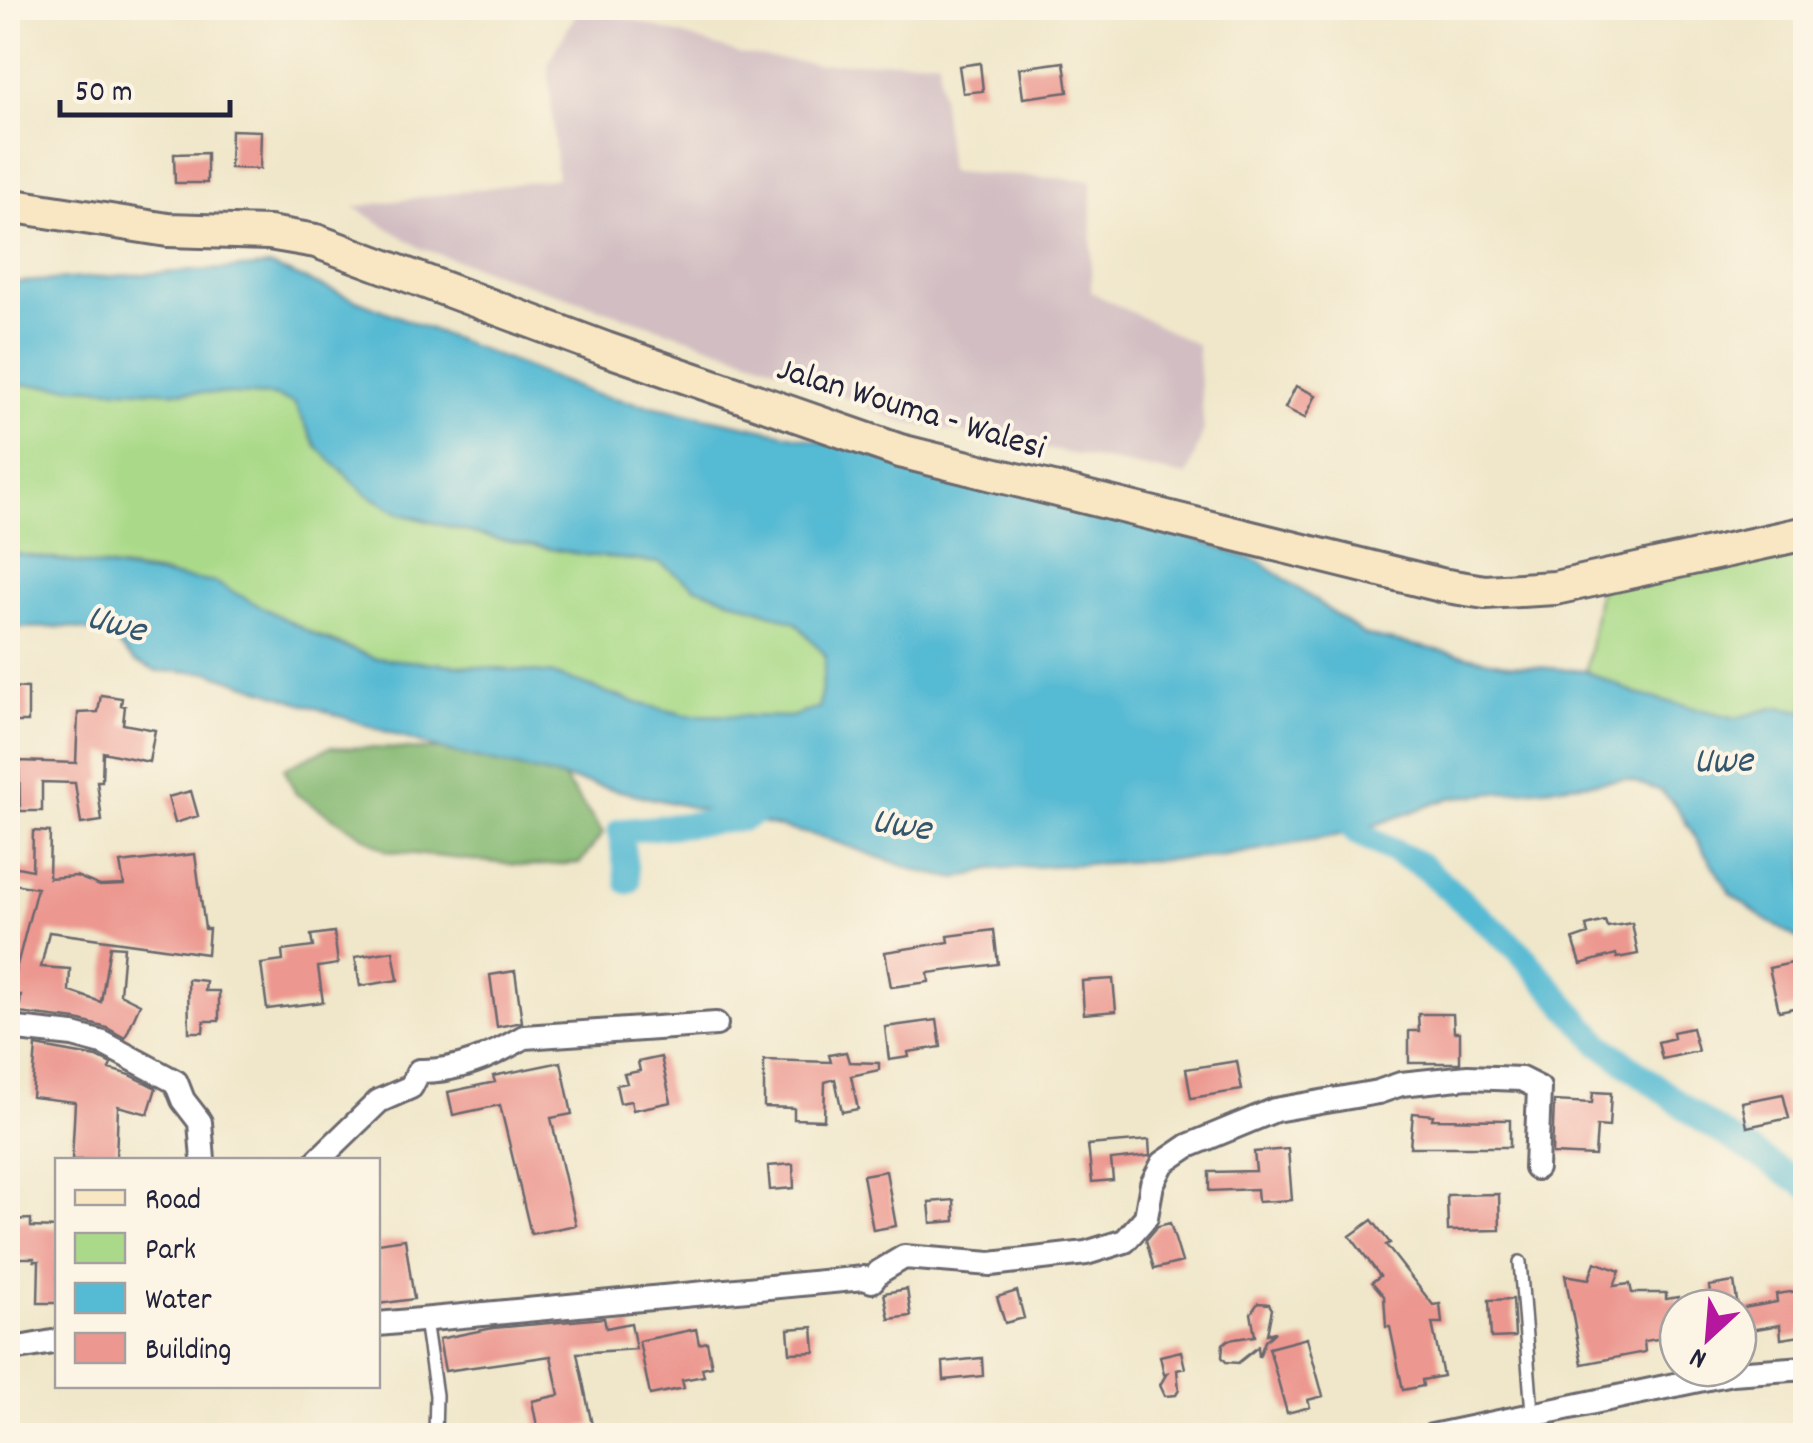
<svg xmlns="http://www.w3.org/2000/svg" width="1813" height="1443" font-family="Dekko,sans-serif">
<rect width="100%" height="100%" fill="#fcf5e5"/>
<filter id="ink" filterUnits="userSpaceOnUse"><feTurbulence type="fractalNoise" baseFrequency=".01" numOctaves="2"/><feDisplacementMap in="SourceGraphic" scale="20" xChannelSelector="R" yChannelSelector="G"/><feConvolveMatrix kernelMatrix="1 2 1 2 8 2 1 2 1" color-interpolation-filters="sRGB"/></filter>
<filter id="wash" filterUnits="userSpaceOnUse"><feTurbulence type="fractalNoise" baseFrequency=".0048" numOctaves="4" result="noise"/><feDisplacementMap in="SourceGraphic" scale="40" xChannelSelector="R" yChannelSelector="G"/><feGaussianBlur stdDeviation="2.25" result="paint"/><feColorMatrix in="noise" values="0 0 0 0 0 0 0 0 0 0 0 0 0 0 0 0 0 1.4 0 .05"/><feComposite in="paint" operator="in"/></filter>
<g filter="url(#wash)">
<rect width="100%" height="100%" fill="#f0e7ca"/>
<!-- industrial -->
<path fill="#d2bec2" d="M 579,8 L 596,8 L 741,54 L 818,64 L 938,59 L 949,172 L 1092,180 L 1091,292 L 1197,345 L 1204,430 L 1187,476 L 895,420 L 800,375 L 420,248 L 354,207 L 557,178 L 548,64 Z"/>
<!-- green -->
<path fill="#aada89" stroke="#667e62" stroke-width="2.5" d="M 14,381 L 274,396 L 294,403 L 317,447 L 365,493 L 401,514 L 500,540 L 585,555 L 660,563 L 695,587 L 795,622 L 826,656 L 819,708 L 790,717 L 686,715 L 637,703 L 553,674 L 374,658 L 165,574 L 8,553 L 8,384 Z
M 1805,531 L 1805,711 L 1778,707 L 1736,718 L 1636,694 L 1586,671 L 1600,584 Z"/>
<!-- forest -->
<path fill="#87ba75" stroke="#546e58" stroke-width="2.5" d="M 330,747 L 441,750 L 562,776 L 603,833 L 580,863 L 528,866 L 387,851 L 296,794 L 284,768 Z"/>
<!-- water -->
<path fill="#55bad3" stroke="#3c6e87" stroke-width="2.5" d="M 271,266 L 593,394 L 839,445 L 1104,508 L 1261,562 L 1364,635 L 1510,665 L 1586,671 L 1636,694 L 1736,718 L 1778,707 L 1805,711 L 1805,943 L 1763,918 L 1730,893 L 1673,802 L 1659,790 L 1625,779 L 1450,798 L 1356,832 L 1219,857 L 990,869 L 957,879 L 918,871 L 822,837 L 441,750 L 209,672 L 157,671 L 135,662 L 110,636 L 70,627 L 8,628 L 8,553 L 216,583 L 323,639 L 374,658 L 553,674 L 637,703 L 686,715 L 790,717 L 819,708 L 826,656 L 795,622 L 695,587 L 660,563 L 585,555 L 500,540 L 401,514 L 365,493 L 317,447 L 294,403 L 274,396 L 8,384 L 8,283 Z"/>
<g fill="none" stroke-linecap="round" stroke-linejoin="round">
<!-- canal -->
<path stroke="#55bad3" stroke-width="25" d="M 1333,808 L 1356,832 L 1421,865 L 1518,950 L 1599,1043 L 1703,1121 L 1806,1186
M 628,882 L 620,831 L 743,819 L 773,804"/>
</g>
<g id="blocks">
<!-- building -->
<path fill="#ec9890" d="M 1064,62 L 1068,92 L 1023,98 L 1019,68 Z
M 980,63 L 983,91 L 963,93 L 959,66 Z
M 231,130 L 261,131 L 260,169 L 230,168 Z
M 207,153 L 207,183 L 175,183 L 174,154 Z
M 1296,386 L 1316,395 L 1305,418 L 1285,408 Z
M 8,687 L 28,688 L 28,722 L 8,722 Z
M 101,695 L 122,698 L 121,705 L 125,706 L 123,724 L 155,730 L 149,762 L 103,752 L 102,781 L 97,781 L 102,821 L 81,824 L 75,783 L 42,782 L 42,811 L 20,811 L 19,761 L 76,763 L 78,713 L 98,712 Z
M 191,791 L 198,816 L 175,823 L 168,797 Z
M 33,831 L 50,832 L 49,878 L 76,876 L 100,886 L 124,885 L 120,863 L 195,854 L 205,929 L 209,929 L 207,954 L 49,932 L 41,967 L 70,969 L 69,991 L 101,1002 L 110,946 L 124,947 L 120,994 L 140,1004 L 125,1038 L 107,1028 L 77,1020 L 19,1013 L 21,995 L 8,994 L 8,973 L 15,973 L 37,888 L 8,883 L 8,865 L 32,870 Z
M 1605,921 L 1607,927 L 1632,923 L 1638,954 L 1617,958 L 1616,954 L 1581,964 L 1573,939 L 1588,934 L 1586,926 Z
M 994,930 L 998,964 L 928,973 L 929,982 L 891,987 L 885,952 L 949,942 L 948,936 Z
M 334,932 L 338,964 L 318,967 L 323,1002 L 267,1009 L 261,964 L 283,961 L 282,951 L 313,947 L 311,935 Z
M 393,951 L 398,980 L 360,986 L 355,957 Z
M 1806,960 L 1806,978 L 1797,980 L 1804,1006 L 1779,1011 L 1769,968 Z
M 515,971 L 522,1022 L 497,1027 L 490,975 Z
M 188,979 L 206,981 L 205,991 L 219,991 L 219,1021 L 204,1021 L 203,1032 L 189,1032 Z
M 1113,979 L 1116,1011 L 1084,1014 L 1082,981 Z
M 1418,1014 L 1453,1014 L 1454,1032 L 1460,1032 L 1460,1063 L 1409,1063 L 1409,1031 L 1419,1031 Z
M 937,1020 L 941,1047 L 908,1052 L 909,1057 L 889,1060 L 885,1027 Z
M 1692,1028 L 1698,1051 L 1662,1059 L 1658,1042 L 1674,1038 L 1673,1032 Z
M 36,1046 L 97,1057 L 111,1064 L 109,1069 L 130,1075 L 156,1088 L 148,1114 L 118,1106 L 116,1160 L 72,1160 L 75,1102 L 32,1097 Z
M 846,1052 L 849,1062 L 879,1063 L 879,1070 L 851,1076 L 858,1109 L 842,1112 L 835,1079 L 825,1082 L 824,1120 L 794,1119 L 794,1108 L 764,1107 L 764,1060 L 831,1062 L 829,1055 Z
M 661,1057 L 671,1102 L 633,1110 L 631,1101 L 620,1103 L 616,1085 L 627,1083 L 624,1074 L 640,1071 L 638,1062 Z
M 1237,1061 L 1242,1090 L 1191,1098 L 1186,1069 Z
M 561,1062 L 572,1114 L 551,1118 L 576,1225 L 531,1234 L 500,1105 L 453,1115 L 448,1092 L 495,1082 L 493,1076 Z
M 1593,1092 L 1611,1093 L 1609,1127 L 1597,1126 L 1595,1156 L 1552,1154 L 1554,1101 L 1592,1103 Z
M 1783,1094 L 1789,1118 L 1747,1127 L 1742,1102 Z
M 1413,1113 L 1433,1115 L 1432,1119 L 1510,1120 L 1510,1147 L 1410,1147 Z
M 1149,1140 L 1150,1156 L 1111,1160 L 1113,1180 L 1092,1182 L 1088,1145 Z
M 1288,1149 L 1292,1200 L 1258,1202 L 1257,1189 L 1209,1191 L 1209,1172 L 1256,1171 L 1254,1152 Z
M 793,1164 L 794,1188 L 770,1190 L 768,1166 Z
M 886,1171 L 896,1226 L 873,1230 L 863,1175 Z
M 1499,1194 L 1500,1230 L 1448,1231 L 1447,1195 Z
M 954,1200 L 955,1221 L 931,1223 L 929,1202 Z
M 31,1219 L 31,1227 L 58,1228 L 58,1303 L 38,1303 L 39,1261 L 34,1261 L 34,1258 L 8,1258 L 8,1220 Z
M 1372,1220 L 1390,1243 L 1386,1245 L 1433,1305 L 1440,1304 L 1442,1323 L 1432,1323 L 1443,1376 L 1422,1380 L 1423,1386 L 1403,1390 L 1390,1327 L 1386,1327 L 1384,1296 L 1372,1282 L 1380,1276 L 1350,1236 Z
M 1170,1223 L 1182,1262 L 1154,1269 L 1146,1240 L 1158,1226 Z
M 405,1239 L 414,1299 L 378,1304 L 378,1243 Z
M 1595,1262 L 1620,1271 L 1614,1286 L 1630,1284 L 1632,1293 L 1666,1293 L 1666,1299 L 1678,1297 L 1678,1336 L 1644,1341 L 1645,1352 L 1582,1364 L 1565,1275 L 1589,1279 Z
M 1734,1282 L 1738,1308 L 1712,1308 L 1709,1286 Z
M 907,1289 L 911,1316 L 889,1319 L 884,1293 Z
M 1806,1290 L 1806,1330 L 1800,1330 L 1801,1336 L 1781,1339 L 1780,1325 L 1738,1332 L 1738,1309 L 1777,1302 L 1776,1294 Z
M 1017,1291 L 1024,1318 L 1005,1323 L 997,1297 Z
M 1513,1299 L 1515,1337 L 1491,1338 L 1489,1300 Z
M 1258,1303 L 1269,1304 L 1272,1309 L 1267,1334 L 1275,1332 L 1265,1341 L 1259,1357 L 1258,1347 L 1238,1363 L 1226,1362 L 1222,1357 L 1223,1344 L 1228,1340 L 1255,1336 L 1251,1313 Z
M 604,1318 L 606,1328 L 631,1323 L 636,1349 L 577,1353 L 592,1425 L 539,1436 L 532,1401 L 559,1395 L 551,1356 L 445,1371 L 439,1339 L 493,1328 Z
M 813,1327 L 815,1352 L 790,1353 L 788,1329 Z
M 696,1329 L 699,1344 L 707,1342 L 712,1366 L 702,1368 L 704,1376 L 682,1380 L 684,1388 L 650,1395 L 639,1341 Z
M 1307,1338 L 1323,1396 L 1308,1400 L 1310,1407 L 1287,1413 L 1269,1348 Z
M 1181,1351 L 1185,1368 L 1177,1370 L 1179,1390 L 1176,1395 L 1165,1396 L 1160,1385 L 1167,1373 L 1164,1374 L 1160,1356 Z
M 982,1358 L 983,1376 L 944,1380 L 943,1362 Z"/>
</g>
</g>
<g filter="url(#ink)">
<use href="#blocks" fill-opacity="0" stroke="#6a676d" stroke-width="2.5"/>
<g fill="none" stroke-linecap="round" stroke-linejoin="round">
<defs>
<path id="lane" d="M 1520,1262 L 1532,1412
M 425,1320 L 436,1395 L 435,1436"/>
<path id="street" d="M 8,1028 L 73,1035 L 103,1043 L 176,1082 L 183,1100 L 200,1122 L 203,1160
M 318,1160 L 379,1101 L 411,1087 L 419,1071 C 457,1072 492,1056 524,1037 L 716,1024
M 378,1324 L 864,1278 L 872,1281 L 879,1272 L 904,1257 L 991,1264 L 1086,1253 L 1125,1241 L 1146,1217 L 1152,1184 L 1163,1163 L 1188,1146 L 1275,1110 L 1378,1092 L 1401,1084 L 1468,1077 L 1521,1079 L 1539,1088 L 1536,1168
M 8,1350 L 58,1341
M 1432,1436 L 1732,1373 L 1806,1368"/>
<path id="secondary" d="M 8,205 L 168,230 L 269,233 L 316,241 L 606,349 L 900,451 L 1441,585 L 1485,592 L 1555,588 L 1806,533"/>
</defs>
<!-- lane casing -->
<use href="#lane" stroke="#6a676d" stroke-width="16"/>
<!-- street casing -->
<use href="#street" stroke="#6a676d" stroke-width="28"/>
<!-- secondary casing -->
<use href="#secondary" stroke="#6a676d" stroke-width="38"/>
<!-- lane -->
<use href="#lane" stroke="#fff" stroke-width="11"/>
<!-- street -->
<use href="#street" stroke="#fff" stroke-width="22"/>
<!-- secondary -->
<use href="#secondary" stroke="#f9e7c3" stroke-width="32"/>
</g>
</g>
<g text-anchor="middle" stroke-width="8" stroke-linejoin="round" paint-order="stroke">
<!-- street labels -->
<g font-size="35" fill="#22223b" stroke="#fcf5e5">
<text transform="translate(912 406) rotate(17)" y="12">Jalan Wouma - Walesi</text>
</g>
<!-- water labels -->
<g font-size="38" font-style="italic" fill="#345770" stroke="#fcf5e5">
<text transform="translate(117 621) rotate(15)" y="13">Uwe</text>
<text transform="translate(1723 758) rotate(-1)" y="13">Uwe</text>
<text transform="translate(902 822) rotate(9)" y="13">Uwe</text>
</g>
</g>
<!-- margin -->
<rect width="1813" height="1443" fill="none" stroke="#fcf5e5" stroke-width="40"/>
<!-- legend -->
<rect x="55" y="1158" width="325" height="230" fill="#fcf5e5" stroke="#a5a1a1" stroke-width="2.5"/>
<rect x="75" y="1190" width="50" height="15" fill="#f9e7c3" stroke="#a5a1a1" stroke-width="2.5"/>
<text x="145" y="1208" font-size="30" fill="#22223b">Road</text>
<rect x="75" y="1233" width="50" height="30" fill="#aada89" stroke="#a5a1a1" stroke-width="2.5"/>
<text x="145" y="1258" font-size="30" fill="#22223b">Park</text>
<rect x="75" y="1283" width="50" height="30" fill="#55bad3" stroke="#a5a1a1" stroke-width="2.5"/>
<text x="145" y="1308" font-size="30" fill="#22223b">Water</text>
<rect x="75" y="1333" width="50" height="30" fill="#ec9890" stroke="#a5a1a1" stroke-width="2.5"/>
<text x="145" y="1358" font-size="30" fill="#22223b">Building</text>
<!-- north arrow -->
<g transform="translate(1708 1338) rotate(206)"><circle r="48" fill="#fcf5e5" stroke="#a5a1a1" stroke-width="2.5"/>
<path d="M0-8L18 38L0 25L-18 38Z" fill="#b5179e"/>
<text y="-15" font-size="28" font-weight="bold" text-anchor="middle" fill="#22223b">N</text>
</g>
<!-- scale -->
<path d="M60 100v15h170v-15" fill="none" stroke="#22223b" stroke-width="5"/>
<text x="75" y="100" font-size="30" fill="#22223b" stroke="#fcf5e5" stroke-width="8" paint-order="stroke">50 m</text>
</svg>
